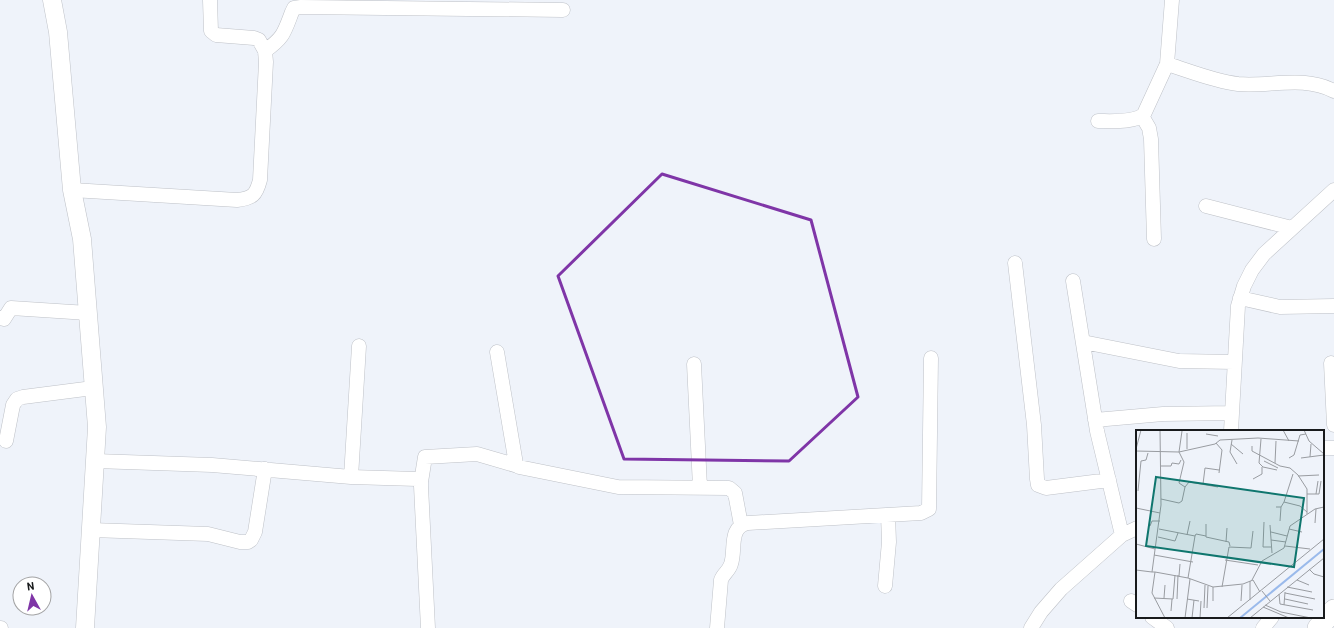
<svg xmlns="http://www.w3.org/2000/svg" width="1334" height="628" font-family="Barlow,sans-serif">
<rect width="100%" height="100%" fill="#eff3fa"/>
<g fill="none" stroke-linecap="round" stroke-linejoin="round">
<defs>
<path id="minor" d="M 265,51 C 284,37 284,33 292,12 L 294,8 L 301,7 L 563,10
M 1167,64 C 1190,71 1213,81 1238,84 C 1270,87 1303,75 1334,91
M 1142,116 L 1149,128 L 1151,139 L 1154,239
M 1098,121 C 1111,121 1135,123 1144,114 L 1167,64 L 1172,0
M 72,190 L 237,200 C 253,198 256,195 260,180 L 266,62 L 265,51 L 259,40 L 254,38 L 216,35 L 211,31 L 210,0
M 1206,206 L 1292,228
M 1015,263 L 1034,425 L 1037,479 L 1038,485 L 1046,488 L 1109,480
M 1073,281 L 1097,431 L 1122,535
M 1240,298 L 1280,307 L 1334,306
M 0,318 L 4,319 L 11,308 L 88,313
M 1083,342 L 1179,361 L 1234,362
M 497,352 L 516,464 L 519,467 L 618,487 L 729,488 L 735,493 L 741,525
M 1331,363 L 1334,425
M 694,364 L 700,487
M 1095,420 L 1163,414 L 1232,413
M 1231,431 L 1238,306 L 1244,286 L 1252,270 L 1264,254 L 1334,190
M 6,441 L 13,405 L 17,399 L 23,397 L 93,388
M 1323,448 L 1334,448
M 95,461 L 212,465 L 351,477 L 417,479 L 421,482 L 421,486 L 428,628
M 351,477 L 359,346
M 421,482 L 425,457 L 477,454 L 518,466
M 91,530 L 208,534 L 240,542 L 248,542 L 251,540 L 255,532 L 265,469
M 885,586 L 889,542 L 888,515
M 1131,601 L 1137,605
M 1152,617 L 1167,628
M 0,628 L 1,628
M 717,628 L 721,580 C 723,574 729,571 731,564 C 736,550 728,527 748,523 L 921,513 L 929,509 L 931,358
M 1031,628 L 1041,612 L 1061,589 L 1122,535 L 1137,528
M 1263,628 L 1272,617"/>
<path id="major" d="M 52,0 L 58,32 L 72,190 L 82,239 L 97,427 L 85,628"/>
<path id="highway" d="M 1318,628 L 1334,610"/>
</defs>
<!-- minor casing -->
<use href="#minor" stroke="#bec1c7" stroke-width="15"/>
<!-- major casing -->
<use href="#major" stroke="#bec1c7" stroke-width="19"/>
<!-- highway casing -->
<use href="#highway" stroke="#bec1c7" stroke-width="22"/>
<!-- minor -->
<use href="#minor" stroke="#fff" stroke-width="14"/>
<!-- major -->
<use href="#major" stroke="#fff" stroke-width="18"/>
<!-- highway -->
<use href="#highway" stroke="#fff" stroke-width="21"/>
</g>
<!-- marked area -->
<path fill="none" stroke="#7f35a7" stroke-width="3" stroke-linejoin="round" d="M 662,174 L 811,220 L 858,397 L 789,461 L 624,459 L 558,276 Z"/>
<!-- overview -->
<g transform="translate(1136 430)">
<rect width="188" height="188" fill="#eff3fa"/>
<path fill="none" stroke="#9abaeb" stroke-width="2" d="M 104,188 L 188,119"/>
<path fill="none" stroke="#999ca1" stroke-width="1" d="M 24,0 L 25,75 L 16,142 L 19,142 L 16,163 L 29,188M 147,0 L 153,11M 168,0 L 173,11 L 188,24M 51,3 L 51,19M 70,4 L 82,6M 125,9 L 123,33 L 127,37 L 141,40M 96,10 L 94,22 L 101,34M 80,13 L 86,20 L 83,43M 95,14 L 107,24M 116,16 L 116,21 L 144,36 L 154,38 L 162,45 L 171,59 L 171,84M 0,19 L 5,0M 0,21 L 43,22 L 79,14 L 84,10 L 122,8 L 163,11M 174,27 L 175,14M 153,28 L 158,25 L 164,5 L 170,4M 165,28 L 188,25M 128,31 L 142,38M 139,33 L 140,11M 25,36 L 35,36 L 36,33 L 43,34 L 45,30M 162,46 L 183,45M 117,49 L 126,44 L 126,37M 67,54 L 69,38 L 83,40M 49,57 L 53,52 L 82,57M 2,61 L 5,31 L 10,30 L 12,23M 171,64 L 183,64 L 185,51M 180,64 L 182,51M 25,69 L 43,73 L 46,71 L 49,57 L 43,53 L 48,32 L 43,22 L 46,1M 148,72 L 164,76 L 171,82M 140,77 L 145,77 L 148,72 L 157,44M 0,78 L 24,83M 144,91 L 145,77M 128,92 L 127,117 L 135,117M 179,93 L 180,79M 70,94 L 70,107 L 93,112 L 94,116M 134,95 L 136,123M 14,96 L 16,91 L 24,91M 23,99 L 59,106 L 52,148M 153,99 L 166,102M 135,102 L 151,106M 51,105 L 54,91M 59,106 L 60,104 L 70,106M 22,107 L 39,111 L 42,103M 135,110 L 150,112M 90,112 L 91,98M 0,114 L 19,119M 149,116 L 174,119M 18,125 L 57,132M 89,130 L 122,135M 173,139 L 178,144 L 188,147M 0,140 L 16,142M 19,142 L 52,148 L 77,157 L 107,154 L 117,150 L 124,162M 43,146 L 44,134M 116,150 L 126,131 L 148,118 L 154,96 L 179,79 L 188,77M 161,150 L 173,155M 114,151 L 114,170M 86,157 L 93,117 L 115,118 L 117,101M 151,157 L 176,162M 126,161 L 134,171M 149,163 L 179,169M 143,164 L 144,174 L 177,180M 18,168 L 37,169 L 39,145M 28,168 L 29,155M 41,169 L 42,145M 51,169 L 63,171M 149,169 L 172,174M 77,171 L 77,157M 105,171 L 106,155M 129,175 L 145,182 L 175,188M 148,175 L 149,162M 127,177 L 153,188M 68,178 L 69,155M 71,178 L 72,156M 35,181 L 36,169M 49,188 L 54,149M 56,188 L 58,170M 64,188 L 65,171M 91,188 L 188,109M 114,188 L 188,128"/>
<path fill="#0f766e" fill-opacity="0.15" stroke="#0f766e" stroke-width="2" d="M 20,47 L 168,68 L 158,137 L 10,116 Z"/>
<rect width="188" height="188" fill="none" stroke="#181a1c" stroke-width="2"/>
</g>
<!-- north arrow -->
<g transform="translate(32 596) rotate(352)"><circle r="19" fill="#ffffff" stroke="#a3a3a4"/>
<path d="M0-3L7 15L0 10L-7 15Z" fill="#7f35a7"/>
<text y="-6" font-size="11" font-weight="bold" text-anchor="middle" fill="#181a1c">N</text>
</g>
</svg>
